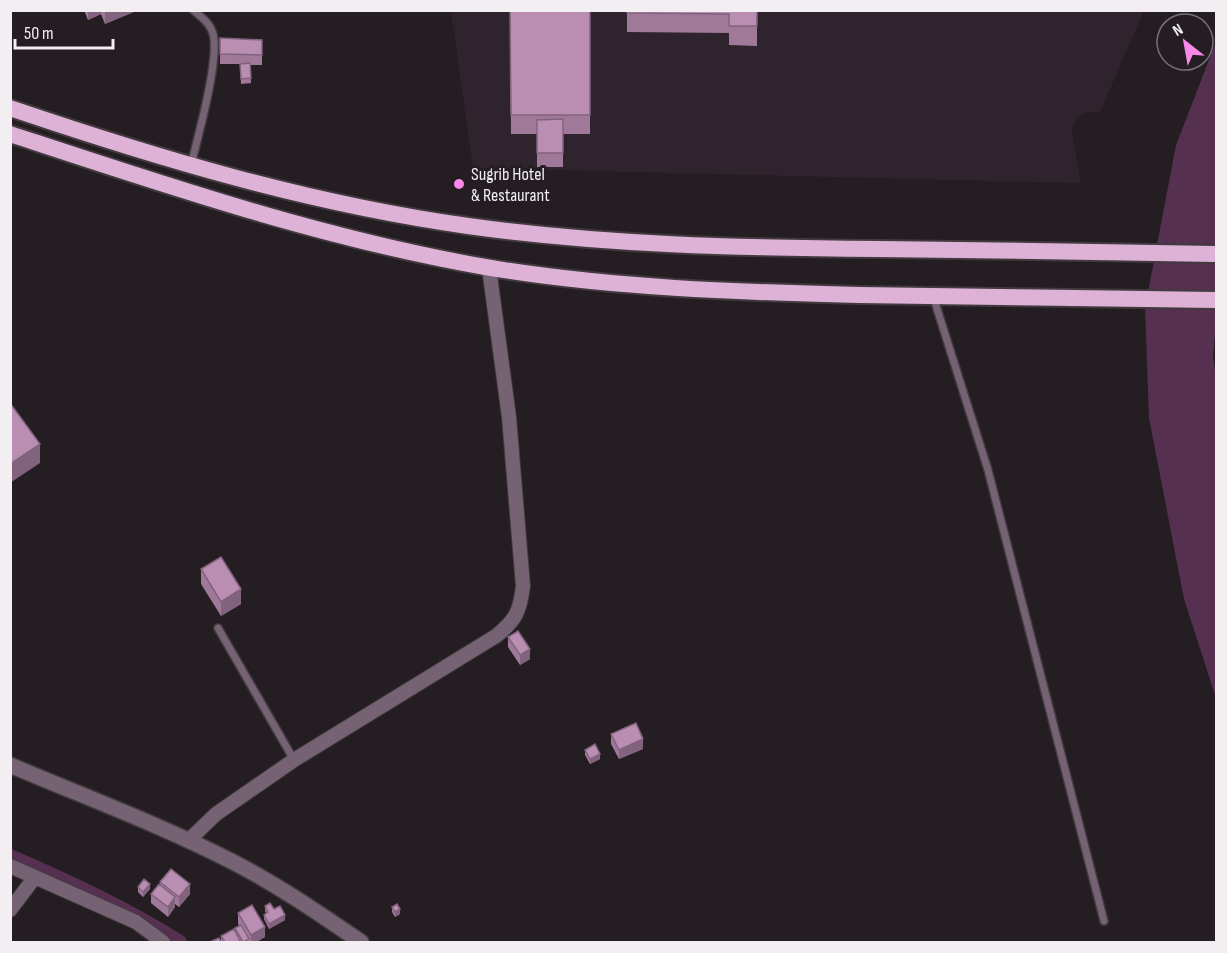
<svg xmlns="http://www.w3.org/2000/svg" width="1227" height="953" font-family="'Sofia Sans Condensed',sans-serif">
<rect width="100%" height="100%" fill="#241d22"/>
<!-- built -->
<path fill="#2f242d" d="M 451,11 L 1144,11 L 1100,112 L 1084,113 L 1076,121 L 1073,126 L 1072,133 L 1081,183 L 473,168 Z"/>
<!-- water -->
<path fill="#563051" d="M 1216,42 L 1216,323 L 1213,356 L 1216,376 L 1216,698 L 1184,599 L 1149,418 L 1145,308 L 1176,145 Z"/>
<g fill="none" stroke-linecap="round" stroke-linejoin="round">
<!-- canal -->
<path stroke="#563051" stroke-width="14" d="M 10,856 C 70,882 124,907 180,942"/>
<defs>
<path id="service" d="M 191,165 C 197,140 222,52 212,31 C 209,22 200,16 193,10
M 933,296 L 988,470 L 1104,921
M 218,628 L 294,760"/>
<path id="minor" d="M 189,840 L 216,814 L 294,760 L 496,636 C 516,620 520,611 523,586 L 509,417 L 489,268
M 10,866 L 136,922 L 163,942
M 10,910 L 35,877"/>
<path id="tertiary" d="M 10,765 C 85,797 161,825 233,862 C 278,885 320,914 361,942"/>
<path id="trunk" d="M 10,108 C 160,159 311,204 468,226 C 604,245 741,248 879,249 C 991,250 1104,252 1216,254
M 10,134 C 168,186 327,240 491,268 C 613,288 736,292 859,295 C 978,297 1097,298 1216,300"/>
</defs>
<!-- service casing -->
<use href="#service" stroke="#413a3f" stroke-width="10"/>
<!-- minor casing -->
<use href="#minor" stroke="#413a3f" stroke-width="16"/>
<!-- tertiary casing -->
<use href="#tertiary" stroke="#413a3f" stroke-width="18"/>
<!-- trunk casing -->
<use href="#trunk" stroke="#413a3f" stroke-width="20"/>
<!-- service -->
<use href="#service" stroke="#756272" stroke-width="7"/>
<!-- minor -->
<use href="#minor" stroke="#756272" stroke-width="14"/>
<!-- tertiary -->
<use href="#tertiary" stroke="#756272" stroke-width="15"/>
<!-- trunk -->
<use href="#trunk" stroke="#deb2d6" stroke-width="16"/>
</g>
<!-- wall -->
<path fill="#a0799a" d="M 84,10 L 136,10 L 136,11 L 105,24 L 101,14 L 88,20 Z
M 510,10 L 590,10 L 590,134 L 563,134 L 563,167 L 537,167 L 537,134 L 511,134 Z
M 627,10 L 757,10 L 757,46 L 729,45 L 729,33 L 627,32 Z
M 220,38 L 262,40 L 262,65 L 250,65 L 251,83 L 241,84 L 240,64 L 220,64 Z
M 201,569 L 241,604 L 221,616 L 201,584 Z
M 508,637 L 530,659 L 520,665 L 508,647 Z
M 611,734 L 643,749 L 619,759 L 611,744 Z
M 585,750 L 600,759 L 590,764 L 585,755 Z
M 160,882 L 190,894 L 179,907 L 175,904 L 175,907 L 168,917 L 151,903 L 151,894 L 160,885 Z
M 138,887 L 150,889 L 143,897 L 138,892 Z
M 265,906 L 285,920 L 269,929 L 264,919 L 264,915 L 266,913 L 265,911 Z
M 392,907 L 400,914 L 395,917 L 392,912 Z
M 238,913 L 265,937 L 256,942 L 222,942 L 221,941 L 221,936 L 235,931 L 235,928 L 239,926 L 238,923 Z"/>
<!-- shaded-wall -->
<path fill="#82637d" d="M 88,10 L 101,10 L 101,14 L 88,20 Z
M 105,10 L 136,10 L 136,11 L 105,24 Z
M 40,444 L 40,463 L 10,483 L 10,464 Z
M 241,589 L 241,604 L 221,616 L 221,602 Z
M 530,649 L 530,659 L 520,665 L 520,655 Z
M 643,739 L 643,749 L 619,759 L 619,750 Z
M 600,754 L 600,759 L 590,764 L 590,759 Z
M 150,884 L 150,889 L 143,897 L 143,892 Z
M 190,884 L 190,894 L 179,907 L 179,897 Z
M 175,897 L 175,907 L 168,917 L 168,907 Z
M 400,909 L 400,914 L 395,917 L 395,912 Z
M 285,915 L 285,920 L 269,929 L 269,924 Z
M 265,927 L 265,937 L 256,942 L 251,942 L 251,935 Z"/>
<!-- building -->
<path fill="#ba8db3" stroke="#82637d" stroke-width="1.5" d="M 510,10 L 590,10 L 590,115 L 511,115 Z
M 627,10 L 757,10 L 757,26 L 729,26 L 729,14 L 627,13 Z
M 220,38 L 262,40 L 262,55 L 220,54 Z
M 250,63 L 251,78 L 241,79 L 240,64 Z
M 563,119 L 563,153 L 537,153 L 537,120 Z
M 10,403 L 40,444 L 10,464 Z
M 221,557 L 241,589 L 221,602 L 201,569 Z
M 518,631 L 530,649 L 520,655 L 508,637 Z
M 636,723 L 643,739 L 619,750 L 611,734 Z
M 595,744 L 600,754 L 590,759 L 585,750 Z
M 171,869 L 190,884 L 179,897 L 160,882 Z
M 144,879 L 150,884 L 143,892 L 138,887 Z
M 159,884 L 175,897 L 168,907 L 151,894 Z
M 270,903 L 274,909 L 280,906 L 285,915 L 269,924 L 264,915 L 268,912 L 265,906 Z
M 397,904 L 400,909 L 395,912 L 392,907 Z
M 252,905 L 265,927 L 251,935 L 238,913 Z
M 241,925 L 249,939 L 243,942 L 235,928 Z
M 234,929 L 240,941 L 237,942 L 225,942 L 221,936 Z
M 219,938 L 221,942 L 210,942 Z"/>
<!-- markers -->
<circle fill="#f888ea" stroke="#241d22" stroke-width="2" cx="459" cy="184" r="6"/>
<g text-anchor="middle" stroke-width="6" stroke-linejoin="round" paint-order="stroke">
<!-- poi labels -->
<g font-size="18" fill="#f2eef1" stroke="#241d22" text-anchor="start">
<text x="471" y="180">Sugrib Hotel<tspan x="471" dy="21">&amp; Restaurant</tspan></text>
</g>
</g>
<!-- border -->
<rect width="1227" height="953" fill="none" stroke="#f2eef1" stroke-width="24"/>
<!-- north arrow -->
<g transform="translate(1185 42) rotate(329)"><circle r="28" fill="#241d22" stroke="#767175" stroke-width="1.5"/>
<path d="M0-4.5L10 22L0 15L-10 22Z" fill="#f888ea"/>
<text y="-9" font-size="16" font-weight="bold" text-anchor="middle" fill="#f2eef1">N</text>
</g>
<!-- scale -->
<path d="M15 39v9h98v-9" fill="none" stroke="#f2eef1" stroke-width="3"/>
<text x="24" y="39" font-size="18" fill="#f2eef1" stroke="#241d22" stroke-width="4.5" paint-order="stroke">50 m</text>
</svg>
